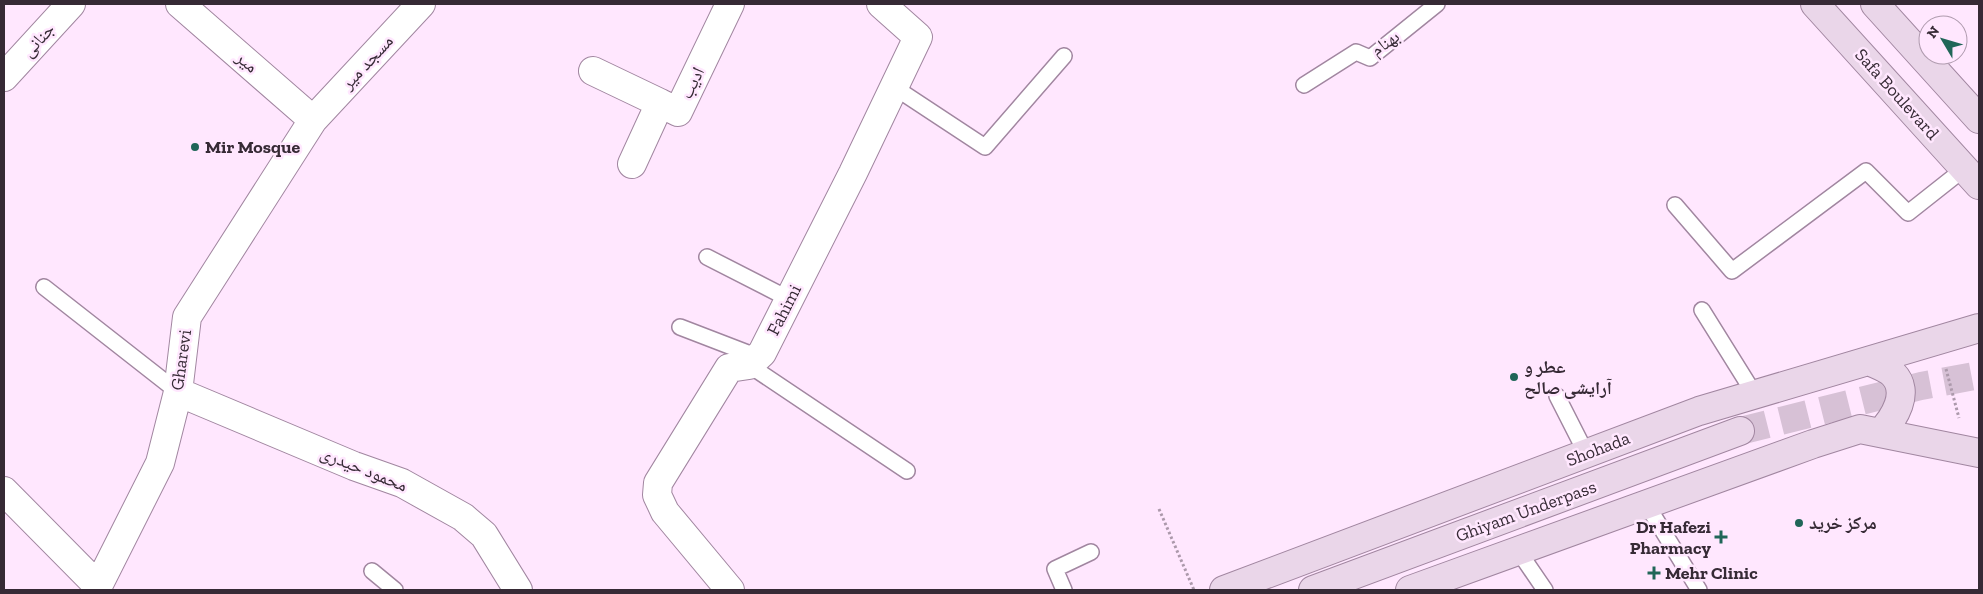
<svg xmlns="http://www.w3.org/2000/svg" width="1983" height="594" font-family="'Zilla Slab','Noto Naskh Arabic',serif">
<rect width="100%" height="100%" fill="#ffe7fe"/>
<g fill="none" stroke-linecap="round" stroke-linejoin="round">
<!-- secondary-tunnel -->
<path stroke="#d7c1d6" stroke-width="28" stroke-dasharray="28 14" stroke-linecap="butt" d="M 1740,431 L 1921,386 L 1979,375"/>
<defs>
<path id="lane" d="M 1304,85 L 1356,52 L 1370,58 L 1437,4
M 894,87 L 985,147 L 1064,56
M 1675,205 L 1732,271 L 1866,171 L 1908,213 L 1965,168
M 707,257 L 789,299
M 44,287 L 178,392
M 1702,310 L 1755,395
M 680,327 L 758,357
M 749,365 L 907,471
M 1557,396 L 1586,453
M 1647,505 L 1699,590
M 1519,552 L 1545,590
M 372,571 L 395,590
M 1064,590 L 1055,569 L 1091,552"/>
<path id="street" d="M 180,4 L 313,120
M 593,71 L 660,103
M 4,77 L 71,4
M 632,164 L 660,103 L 678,112 L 730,4
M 178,392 L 354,466 L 402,483 L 463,517 L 484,535 L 518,590
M 4,491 L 98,586
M 96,590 L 160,463 L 178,392 L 187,317 L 313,120 L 421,4
M 730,590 L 665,512 L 657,495 L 658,483 L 729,368 L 749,365 L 762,353 L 853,173 L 918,37 L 881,4"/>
<path id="secondary" d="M 1815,4 L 1979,185
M 1875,4 L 1979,119
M 1869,361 C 1877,365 1887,368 1893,374 C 1911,392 1894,419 1880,433
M 1224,590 L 1699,411 L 1979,328
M 1313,590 L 1740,431
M 1410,590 L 1813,444 L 1860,429 L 1979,453"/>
</defs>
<!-- lane casing -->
<use href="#lane" stroke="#a186a0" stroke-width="18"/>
<!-- street casing -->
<use href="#street" stroke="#a186a0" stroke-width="30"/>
<!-- secondary casing -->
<use href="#secondary" stroke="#a186a0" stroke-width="30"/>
<!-- path -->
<path stroke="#ac99ab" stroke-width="3" stroke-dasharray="2.5 2.5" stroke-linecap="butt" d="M 1946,369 L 1959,418
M 1159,509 L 1194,590"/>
<!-- lane -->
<use href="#lane" stroke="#fff" stroke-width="15"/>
<!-- street -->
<use href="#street" stroke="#fff" stroke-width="28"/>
<!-- secondary -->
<use href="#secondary" stroke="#ead6e9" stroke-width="28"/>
</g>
<!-- markers -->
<g fill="#206658" stroke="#ffe7fe" stroke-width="2">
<circle cx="195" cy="147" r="5"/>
<circle cx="1514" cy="377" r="5"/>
<circle cx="1799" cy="523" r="5"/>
<path d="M1718.5 529.5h5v5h5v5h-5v5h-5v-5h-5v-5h5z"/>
<path d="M1651.5 565.5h5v5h5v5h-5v5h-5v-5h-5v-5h5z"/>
</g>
<g text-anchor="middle" stroke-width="5" stroke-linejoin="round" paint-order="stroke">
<!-- street labels -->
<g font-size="18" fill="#362a35" stroke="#ffe7fe">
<text transform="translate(38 40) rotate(-47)" y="6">جنانی</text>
<text transform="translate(1385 43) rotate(-35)" y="6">بهنام</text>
<text transform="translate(247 62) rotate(41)" y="6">میر</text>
<text transform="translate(367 62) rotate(-47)" y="6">مسجد میر</text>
<text transform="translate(692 83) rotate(-64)" y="6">ادیب</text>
<text transform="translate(1897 94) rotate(48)" y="6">Safa Boulevard</text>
<text transform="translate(784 310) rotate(-63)" y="6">Fahimi</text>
<text transform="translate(181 360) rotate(-82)" y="6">Gharevi</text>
<text transform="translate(1598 449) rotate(-21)" y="6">Shohada</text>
<text transform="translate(364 469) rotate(22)" y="6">محمود حیدری</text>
<text transform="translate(1526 511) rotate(-20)" y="6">Ghiyam Underpass</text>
</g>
<!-- poi labels -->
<g font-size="18" font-weight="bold" fill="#362a35" stroke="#ffe7fe" text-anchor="start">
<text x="205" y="153">Mir Mosque</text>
<text x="1524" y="373">عطر و<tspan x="1524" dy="21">آرایشی صالح</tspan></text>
<text x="1809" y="529">مرکز خرید</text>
<text x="1711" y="533" text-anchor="end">Dr Hafezi<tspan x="1711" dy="21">Pharmacy</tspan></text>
<text x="1665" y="579">Mehr Clinic</text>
</g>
</g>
<!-- border -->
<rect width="1983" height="594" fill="none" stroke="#362a35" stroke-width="10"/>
<!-- north arrow -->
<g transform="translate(1943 40) rotate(308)"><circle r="24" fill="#ffe7fe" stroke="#af9bae"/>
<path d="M0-4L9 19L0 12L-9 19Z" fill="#206658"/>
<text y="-8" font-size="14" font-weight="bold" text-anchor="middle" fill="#362a35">N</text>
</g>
</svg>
